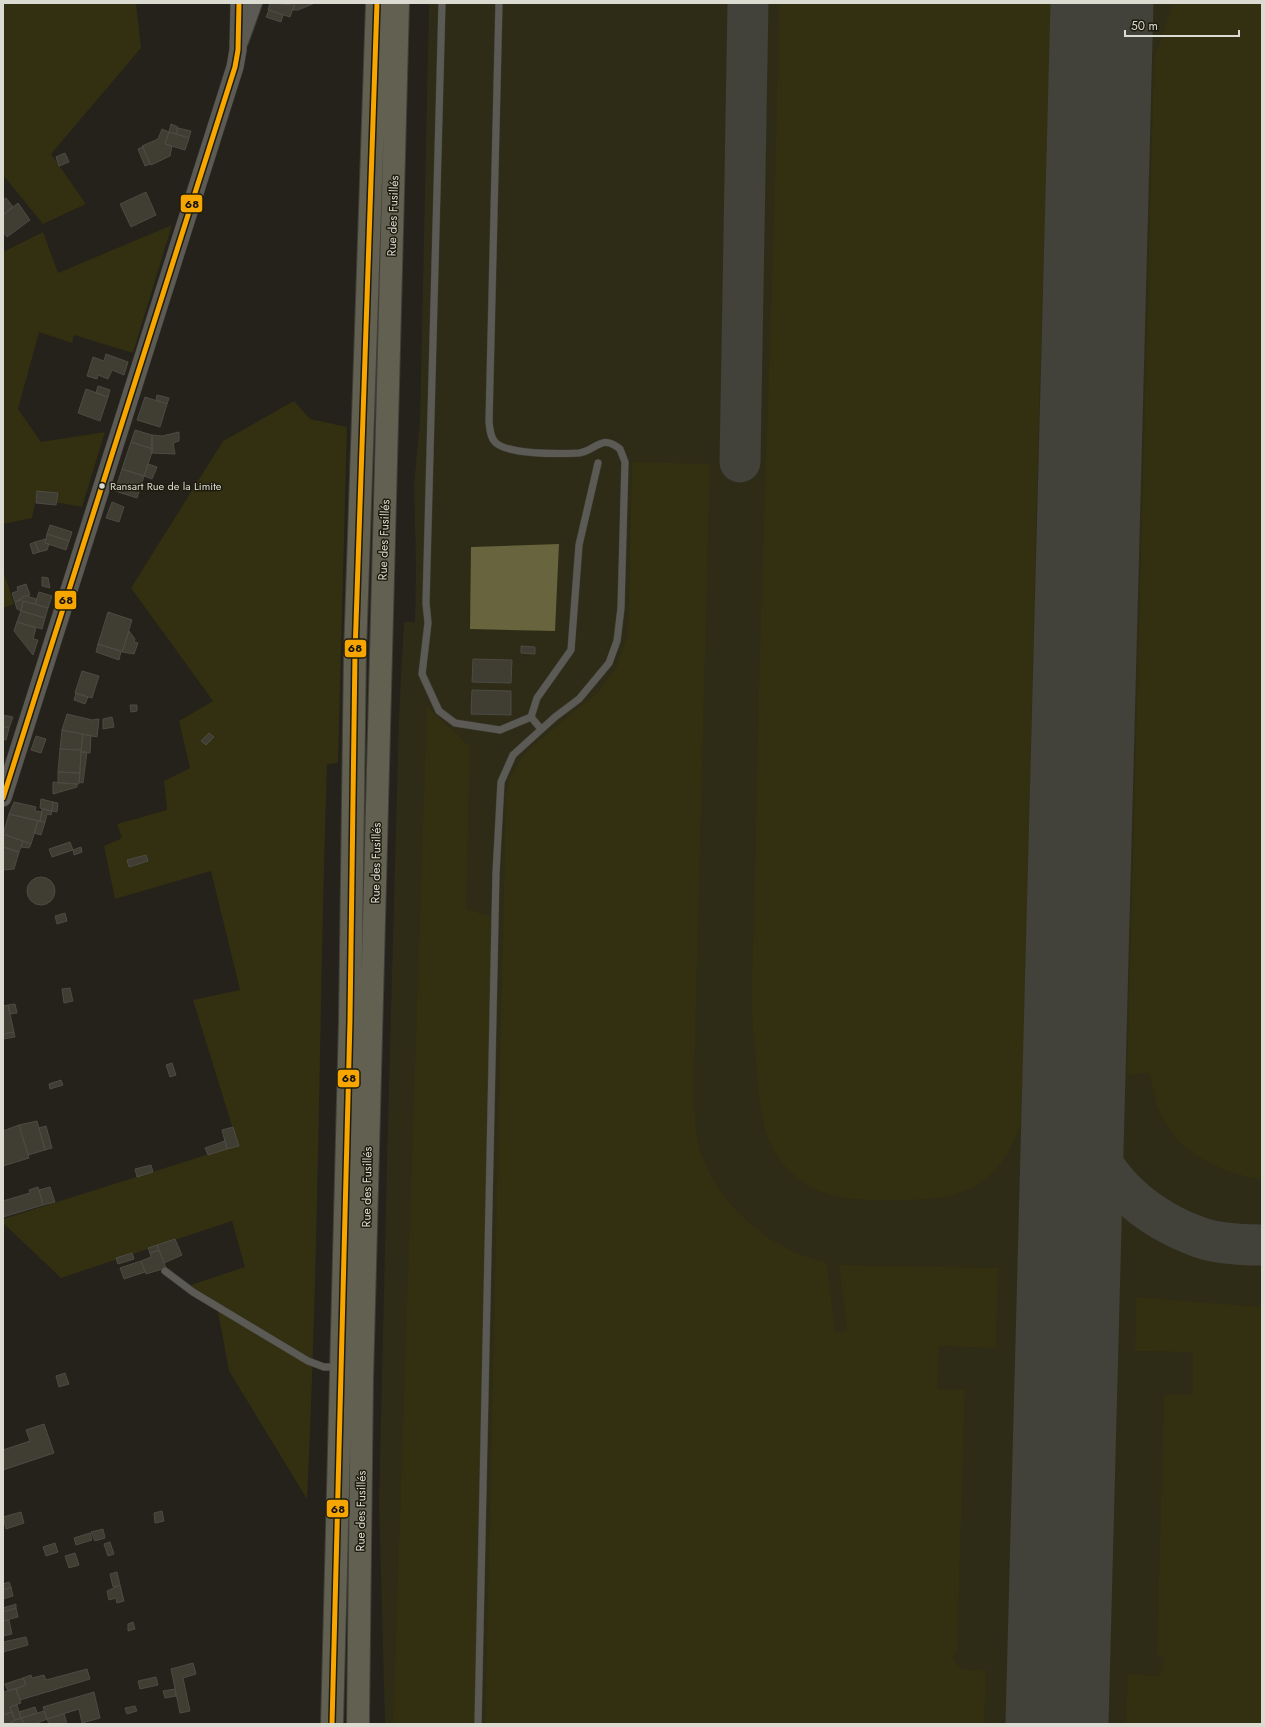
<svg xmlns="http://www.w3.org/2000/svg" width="1265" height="1727" font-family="Jost,sans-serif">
<rect width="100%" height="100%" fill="#24221a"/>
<!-- built -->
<path fill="#2e2b17" d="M 429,3 L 1262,3 L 1262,1724 L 385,1724 L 379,1503 L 387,1159 L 399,715 L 404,622 L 415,622 L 416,568 L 414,485 L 420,421 Z"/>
<!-- green -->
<path fill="#332f11" d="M 3,3 L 136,3 L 141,48 L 51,154 L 86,204 L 43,224 L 3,175 Z
M 779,3 L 1052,3 L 1038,444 L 1022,1121 C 1007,1166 983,1192 936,1198 C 921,1200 906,1200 892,1200 C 849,1201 808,1198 780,1160 C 759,1131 759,1097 756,1062 C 755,1045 752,1028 752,1011 C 751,982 753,953 754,923 C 755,875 756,826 757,777 C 762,519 775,261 779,3 Z
M 1173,3 L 1262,3 L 1262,1180 C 1216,1171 1175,1153 1157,1106 C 1154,1096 1152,1084 1149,1073 L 1127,1075 L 1154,59 Z
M 172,225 L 133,353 L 74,335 L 72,343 L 39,332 L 18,409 L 41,442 L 105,432 L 82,507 L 36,499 L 32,518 L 3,524 L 3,252 L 43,232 L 58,273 Z
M 294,401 L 310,419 L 347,427 L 338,763 L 327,764 C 319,1009 319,1254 307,1499 L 229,1371 L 217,1306 L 193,1292 L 191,1285 L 245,1267 L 232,1221 L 61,1278 L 3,1223 L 3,1219 L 238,1145 L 193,1000 L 240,990 L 211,871 L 115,899 L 104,846 L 122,838 L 117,824 L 167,810 L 164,781 L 190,768 L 179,721 L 213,701 L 131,588 L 223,441 Z
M 632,462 L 710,464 L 694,1078 C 694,1100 694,1121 698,1142 C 710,1189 747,1229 790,1250 C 801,1256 815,1259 827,1263 L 835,1332 L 847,1331 L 839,1265 L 998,1268 L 996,1348 L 939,1346 L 937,1389 L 965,1390 L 957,1652 L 953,1657 C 957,1673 971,1670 986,1670 L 984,1724 L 485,1724 L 506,795 L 510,778 L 518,763 L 529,749 L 599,691 L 616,668 L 628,634 Z
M 3,570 L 14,604 L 3,608 Z
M 427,706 L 470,747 L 466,909 L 496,918 L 478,1724 L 393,1724 Z
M 1136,1297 L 1262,1307 L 1262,1724 L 1126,1724 L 1128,1674 L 1159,1676 L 1164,1659 L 1157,1655 L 1164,1395 L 1193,1394 L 1193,1352 L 1135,1351 Z"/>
<!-- water -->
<path fill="#68643e" d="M 559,544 L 555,631 L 470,629 L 471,547 Z"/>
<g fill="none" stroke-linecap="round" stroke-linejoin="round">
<!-- taxiway -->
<path stroke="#42413a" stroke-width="41" d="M 1100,77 L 1111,28 L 1122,3
M 740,462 L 748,3
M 1076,1039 C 1076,1060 1075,1082 1079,1103 C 1089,1167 1137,1214 1196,1236 C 1215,1244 1241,1245 1262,1245"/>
<!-- runway -->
<path stroke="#42413a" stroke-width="103" d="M 1057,1724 L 1102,3"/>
</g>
<!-- building -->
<path fill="#403e33" stroke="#4c4b44" d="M 270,3 L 294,5 L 290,17 L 268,10 Z
M 295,3 L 315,3 L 298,10 L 293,10 Z
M 269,10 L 283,15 L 281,22 L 266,17 Z
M 171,124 L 178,127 L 176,134 L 169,132 Z
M 178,128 L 191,131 L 189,138 L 176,134 Z
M 162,129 L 169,132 L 165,144 L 172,146 L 170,156 L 151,165 L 142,146 L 158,139 Z
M 169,132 L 189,138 L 185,150 L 165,144 Z
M 143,147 L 150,164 L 145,166 L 138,149 Z
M 65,153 L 69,162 L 59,166 L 56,157 Z
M 146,192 L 156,215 L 131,227 L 120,204 Z
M 6,198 L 13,207 L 3,215 L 3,200 Z
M 18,203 L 30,220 L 7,237 L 3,232 L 3,215 Z
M 106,354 L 128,362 L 124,375 L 112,370 L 108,379 L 98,375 L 97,379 L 87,376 L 93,357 L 104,361 Z
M 98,386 L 110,390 L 108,397 L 96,393 Z
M 86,389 L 108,397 L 100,421 L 78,413 Z
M 157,395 L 169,398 L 167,404 L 156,400 Z
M 145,397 L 167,404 L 160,427 L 137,420 Z
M 135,430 L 152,435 L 153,449 L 131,442 Z
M 179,432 L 179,441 L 173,443 L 175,454 L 151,453 L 152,435 L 162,436 Z
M 131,442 L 153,449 L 144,476 L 122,469 Z
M 148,464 L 157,467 L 152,479 L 144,476 Z
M 122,469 L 144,476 L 137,498 L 115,491 Z
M 37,491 L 58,493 L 56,505 L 36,503 Z
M 112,502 L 124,507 L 119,522 L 106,518 Z
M 50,525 L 72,532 L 69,541 L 47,534 Z
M 47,534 L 69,541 L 66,550 L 45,543 Z
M 46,539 L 45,543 L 49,544 L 47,550 L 39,552 L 35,542 Z
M 35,542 L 39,552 L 33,554 L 30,544 Z
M 42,577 L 48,578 L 50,588 L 42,586 Z
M 26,584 L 30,595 L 21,597 L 21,600 L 15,602 L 12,593 L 18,591 L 17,587 Z
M 39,592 L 52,596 L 48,608 L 35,604 Z
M 26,596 L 37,599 L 35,604 L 23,601 L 21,611 L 17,609 L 15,602 Z
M 23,601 L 48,608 L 45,618 L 21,611 Z
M 21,611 L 45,618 L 42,629 L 17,622 Z
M 108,612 L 132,620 L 122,652 L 98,644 Z
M 17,622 L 36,628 L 33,639 L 38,640 L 33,655 L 14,631 Z
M 129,631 L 135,639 L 134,642 L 138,643 L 134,654 L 122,652 Z
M 98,644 L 121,651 L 119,660 L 96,652 Z
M 521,646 L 535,647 L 535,654 L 521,653 Z
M 473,659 L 512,660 L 511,683 L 472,682 Z
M 82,671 L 99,676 L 92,698 L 75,693 Z
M 472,690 L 511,691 L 511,715 L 471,714 Z
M 76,693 L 88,697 L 85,704 L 74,700 Z
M 130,705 L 137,705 L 137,711 L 131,712 Z
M 67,714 L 92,720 L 99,719 L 97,737 L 62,730 Z
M 3,715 L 13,717 L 9,728 L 3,726 Z
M 112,717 L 114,727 L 103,729 L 103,719 Z
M 3,726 L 9,728 L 6,740 L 3,739 Z
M 62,730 L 83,734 L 81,750 L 60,749 Z
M 209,733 L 214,737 L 206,745 L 201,741 Z
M 83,734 L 91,736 L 90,753 L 81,752 Z
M 36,736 L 46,739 L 41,753 L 31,750 Z
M 60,749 L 81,750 L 80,773 L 58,772 Z
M 81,752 L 87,752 L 83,783 L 79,782 Z
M 58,772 L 80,773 L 79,784 L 58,783 Z
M 53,782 L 77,784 L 77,787 L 53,794 Z
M 41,799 L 53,802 L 52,811 L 40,808 Z
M 14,802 L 36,807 L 35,811 L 42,812 L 40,821 L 9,814 Z
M 53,802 L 58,803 L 57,812 L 52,811 Z
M 42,809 L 52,811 L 51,815 L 47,814 L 45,822 L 40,821 Z
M 9,814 L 38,821 L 31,844 L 3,834 Z
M 38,821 L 45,822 L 41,835 L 34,833 Z
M 3,834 L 23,841 L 19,852 L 3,847 Z
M 23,841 L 31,844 L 29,848 L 21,847 Z
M 70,842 L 73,850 L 52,857 L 49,849 Z
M 3,847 L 19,852 L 14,869 L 3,870 Z
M 81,847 L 82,852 L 74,855 L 73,850 Z
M 146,855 L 148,861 L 129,867 L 127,860 Z
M27 891a14 14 0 1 1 28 0a14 14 0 1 1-28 0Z
M 65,913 L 67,921 L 57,924 L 55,916 Z
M 70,988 L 73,1001 L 64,1003 L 62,989 Z
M 15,1004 L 17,1013 L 10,1014 L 8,1005 Z
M 8,1005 L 14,1032 L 3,1034 L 3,1006 Z
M 14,1032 L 15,1037 L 3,1039 L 3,1034 Z
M 172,1063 L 176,1075 L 170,1077 L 166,1065 Z
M 61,1080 L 63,1085 L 50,1089 L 49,1084 Z
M 37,1121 L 45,1150 L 28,1155 L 19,1125 Z
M 19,1125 L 29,1158 L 3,1166 L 3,1131 Z
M 46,1126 L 52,1148 L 45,1150 L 39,1128 Z
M 233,1127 L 239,1146 L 227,1149 L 222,1130 Z
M 225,1141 L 227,1149 L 208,1155 L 205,1148 Z
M 151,1165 L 153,1172 L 137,1177 L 135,1169 Z
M 38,1187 L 43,1205 L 3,1217 L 3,1201 L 30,1193 L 29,1190 Z
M 50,1187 L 55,1202 L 43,1205 L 39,1190 Z
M 175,1239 L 182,1255 L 164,1263 L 157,1245 Z
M 157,1245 L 159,1250 L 150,1253 L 148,1248 Z
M 159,1250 L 166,1268 L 146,1274 L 141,1261 L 151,1257 L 150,1253 Z
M 132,1253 L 134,1259 L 118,1264 L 116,1258 Z
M 141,1261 L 145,1272 L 124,1279 L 120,1268 Z
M 65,1373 L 69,1384 L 59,1387 L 56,1376 Z
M 44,1424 L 54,1453 L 3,1470 L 3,1450 L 30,1441 L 26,1430 Z
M 162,1511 L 164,1521 L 155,1523 L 154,1513 Z
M 21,1512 L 24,1523 L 6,1529 L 3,1517 Z
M 103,1529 L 105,1538 L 95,1541 L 91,1532 Z
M 90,1533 L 92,1540 L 76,1545 L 74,1538 Z
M 110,1542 L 114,1554 L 108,1556 L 104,1544 Z
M 55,1543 L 58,1552 L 46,1556 L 43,1547 Z
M 75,1553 L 79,1565 L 69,1568 L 65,1556 Z
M 117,1572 L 120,1585 L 113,1587 L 110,1574 Z
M 9,1582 L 11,1587 L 3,1590 L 3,1584 Z
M 120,1585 L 124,1601 L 117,1603 L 116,1598 L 109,1600 L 107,1591 Z
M 11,1587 L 13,1596 L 3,1599 L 3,1590 Z
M 16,1604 L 16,1608 L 3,1612 L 3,1608 Z
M 16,1608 L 18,1617 L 3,1621 L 3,1612 Z
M 9,1620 L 12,1634 L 3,1636 L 3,1621 Z
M 133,1622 L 135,1629 L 128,1631 L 128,1624 Z
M 26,1637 L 28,1645 L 3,1652 L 3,1642 Z
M 193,1663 L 196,1674 L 183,1678 L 190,1711 L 180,1713 L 171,1669 Z
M 87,1669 L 90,1679 L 20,1700 L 16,1689 L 26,1685 L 23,1678 L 31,1675 L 32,1678 L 44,1675 L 46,1680 Z
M 156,1677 L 158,1685 L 140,1689 L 138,1681 Z
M 23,1678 L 26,1685 L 8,1691 L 5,1684 Z
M 16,1689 L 21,1703 L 10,1707 L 12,1712 L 3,1715 L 3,1692 Z
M 175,1689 L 176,1696 L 165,1698 L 163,1691 Z
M 94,1692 L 100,1718 L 82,1723 L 79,1709 L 47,1719 L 43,1707 Z
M 17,1705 L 21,1718 L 15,1720 L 10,1707 Z
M 135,1706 L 137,1711 L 127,1714 L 125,1708 Z
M 35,1707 L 37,1713 L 21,1718 L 19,1712 Z
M 44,1711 L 47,1719 L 35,1724 L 24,1724 L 21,1718 Z
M 12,1712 L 15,1720 L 9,1724 L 3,1724 L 3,1715 Z
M 64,1714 L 67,1724 L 49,1724 L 47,1719 Z
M 21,1718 L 24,1724 L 9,1724 L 15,1720 Z"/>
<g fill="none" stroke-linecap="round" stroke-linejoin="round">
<defs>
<path id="service" d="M 442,3 L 426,603 L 428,623 L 422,674 L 439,711 L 455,723 L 500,730 L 531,717
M 531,717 L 537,698 L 571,650 L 579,545 L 598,463
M 531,717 L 541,729
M 165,1271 L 193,1292 L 308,1361 L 324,1367 L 338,1367
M 478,1724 L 496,873 L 501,782 L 513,755 L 555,717 L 579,699 L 609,663 L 617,641 L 621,608 L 625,462 L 620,449 C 601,433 596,451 579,453 C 561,454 507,455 495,442 C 490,437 490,429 489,422 L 499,3"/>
<path id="minor" d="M 241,42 L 255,3"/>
<path id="tertiary" d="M 3,798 L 235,67 L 238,50 L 239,3"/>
<path id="trunk" d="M 332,1724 L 350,1020 L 355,653 L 377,3
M 358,1724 L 362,1381 L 398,3"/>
</defs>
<!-- service casing -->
<use href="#service" stroke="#3e3d37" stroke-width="8"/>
<!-- minor casing -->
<use href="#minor" stroke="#3e3d37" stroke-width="16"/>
<!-- tertiary casing -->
<use href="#tertiary" stroke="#3e3d37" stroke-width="18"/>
<!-- trunk casing -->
<use href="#trunk" stroke="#3e3d37" stroke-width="24"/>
<!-- service -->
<use href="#service" stroke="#5b5a54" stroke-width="7"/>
<!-- minor -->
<use href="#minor" stroke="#5b5a54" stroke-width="14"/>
<!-- tertiary -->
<use href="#tertiary" stroke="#5b5a54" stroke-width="17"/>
<!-- trunk -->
<use href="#trunk" stroke="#626051" stroke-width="22"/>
<defs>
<path id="bus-1" d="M 3,798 L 235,67 L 238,50 L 239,3
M 332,1724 L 350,1020 L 355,653 L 377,3"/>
</defs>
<!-- bus-1 casing -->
<use href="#bus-1" stroke="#1e1c0e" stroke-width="8"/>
<!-- bus-1 -->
<use href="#bus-1" stroke="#f7a600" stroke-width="5"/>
</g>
<!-- markers -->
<circle fill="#dcdbd2" stroke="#1e1c0e" stroke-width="1.5" cx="102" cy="486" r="3.5"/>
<g text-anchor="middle" stroke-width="3" stroke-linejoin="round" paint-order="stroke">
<!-- bus labels -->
<g font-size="11" fill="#dcdbd2" stroke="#1e1c0e" text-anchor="start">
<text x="110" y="490">Ransart Rue de la Limite</text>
</g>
<!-- street labels -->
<g font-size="12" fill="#dcdbd2" stroke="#1e1c0e">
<text transform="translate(393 216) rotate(-88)" y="4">Rue des Fusillés</text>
<text transform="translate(384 540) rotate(-88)" y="4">Rue des Fusillés</text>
<text transform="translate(376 863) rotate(-89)" y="4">Rue des Fusillés</text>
<text transform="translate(367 1187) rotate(-89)" y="4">Rue des Fusillés</text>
<text transform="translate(361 1511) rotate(-89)" y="4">Rue des Fusillés</text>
</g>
</g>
<g stroke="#1e1c0e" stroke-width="1.5">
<rect x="180" y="194" width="23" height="19" rx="4" fill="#f7a600"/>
<rect x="54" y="590" width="23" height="20" rx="4" fill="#f7a600"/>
<rect x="344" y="639" width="23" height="19" rx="4" fill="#f7a600"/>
<rect x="337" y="1069" width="23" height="19" rx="4" fill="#f7a600"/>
<rect x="326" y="1499" width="23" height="19" rx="4" fill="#f7a600"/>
</g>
<g font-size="11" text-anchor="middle" font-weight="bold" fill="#111">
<text x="192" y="208">68</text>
<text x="66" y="604">68</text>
<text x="355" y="652">68</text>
<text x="349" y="1082">68</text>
<text x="338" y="1513">68</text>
</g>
<!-- border -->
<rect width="1265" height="1727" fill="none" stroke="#dcdbd2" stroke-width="8"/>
<!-- scale -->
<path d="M1125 30v6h114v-6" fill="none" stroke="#dcdbd2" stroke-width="2"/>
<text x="1131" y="30" font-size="12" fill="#dcdbd2" stroke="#1e1c0e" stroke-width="3" paint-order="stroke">50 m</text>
</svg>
